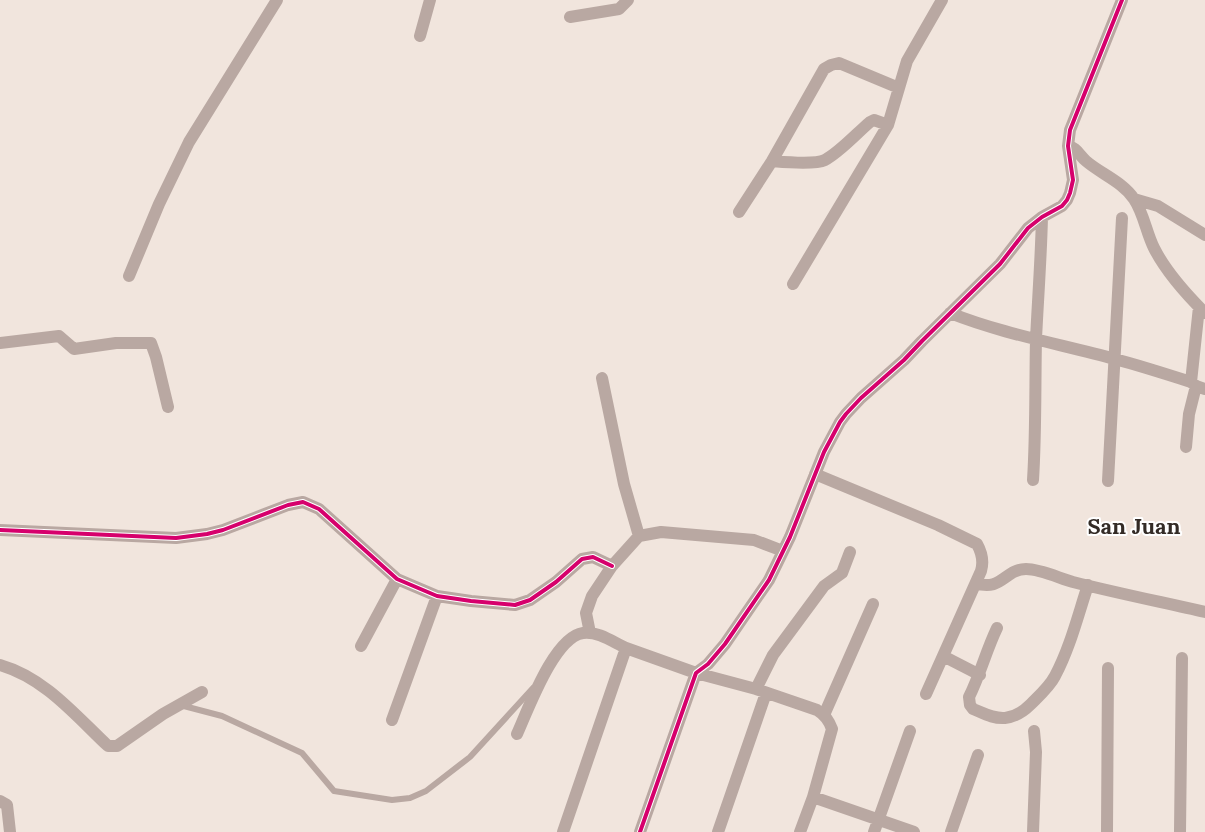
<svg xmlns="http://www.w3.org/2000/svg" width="1205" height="832" font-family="Lora,serif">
<rect width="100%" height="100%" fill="#f1e5dd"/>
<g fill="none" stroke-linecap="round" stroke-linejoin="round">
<!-- lane -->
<path stroke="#b9a8a2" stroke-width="6" d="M 180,705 L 222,716 L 302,753 L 334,791 L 392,800 L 410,798 L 426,791 L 470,757 L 533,688"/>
<!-- street -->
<path stroke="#b9a8a2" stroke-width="12" d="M 570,17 L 619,9 L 628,0
M 420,36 L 430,0
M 1068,146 C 1076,147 1080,156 1086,161 C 1101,174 1123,182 1134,199 C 1144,214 1146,232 1154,248 C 1166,272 1186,294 1205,313
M 772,161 C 784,162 814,165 825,160 C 840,152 857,133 870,122 L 874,120 L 888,125
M 1134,199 L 1158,206 L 1205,235
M 739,212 L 772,161 L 824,69 L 831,65 L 839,63 L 899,88
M 129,276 L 159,204 L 189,142 L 277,0
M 793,284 L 888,125 L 907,61 L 942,0
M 950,313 C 1003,334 1060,344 1115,359 C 1141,366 1166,374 1191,382 L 1196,386 L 1205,389
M 0,343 L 59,336 L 74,349 L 116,343 L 151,343 L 156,357 L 168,407
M 602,378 L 624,484 L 639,536
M 1191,382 L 1199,307
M 1186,447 L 1189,414 L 1196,386
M 815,474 L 938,525 L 977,544 C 982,553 984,561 981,571 L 926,694
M 1033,480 C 1036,433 1035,386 1036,339 C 1038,298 1041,258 1042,217
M 1108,481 L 1122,218
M 0,530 L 176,538 L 207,534 L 223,530 L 288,505 L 303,502 L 319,509 L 397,579 L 437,596 L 471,601 L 515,605 L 530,600 L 556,582 L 582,559 L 593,557 L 612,566
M 976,583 C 1001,592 1005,569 1026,569 C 1040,569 1059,578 1073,582 C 1117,593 1161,602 1205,612
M 997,628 C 986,651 980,675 969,697 L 970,705 L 973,709 C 983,713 993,719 1005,718 C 1015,717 1024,711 1031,704 C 1040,695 1050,686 1055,676 C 1070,648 1078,615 1088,585
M 590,633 L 586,613 L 592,596 L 612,566 L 639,536 L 661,532 L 754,540 L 783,551
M 361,646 L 397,579
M 626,648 L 696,673 L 756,689 L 817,710 C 825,715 829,720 832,729 L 813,797 L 800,832
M 943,656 L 980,675
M 0,665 C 45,678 75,715 108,746 L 117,746 L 163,714 L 202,692
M 756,689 L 773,655 L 824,586 L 842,573 L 850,552
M 824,715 L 873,604
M 392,720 L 437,596
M 517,734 C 528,710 554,637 583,633 C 598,631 613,642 626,648 L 563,832
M 813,797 L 914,832
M 0,801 L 7,805 L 10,832
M 640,832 L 696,673 L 708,664 L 725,644 L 769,580 L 790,537 L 824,452 L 840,422 L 846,414 L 861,398 L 904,360 L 922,341 L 1000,264 L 1028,228 L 1042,217 L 1062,206 L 1067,200 L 1070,193 L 1073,180 L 1068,146 L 1070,130 L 1122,0
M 718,832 L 766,693
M 874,832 L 910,731
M 951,832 L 978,755
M 1033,832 L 1036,752 L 1034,731
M 1107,832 L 1108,668
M 1180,832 L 1182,658"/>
<defs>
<path id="cycleway" d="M 0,530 L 176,538 L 207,534 L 223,530 L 288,505 L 303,502 L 319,509 L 397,579 L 437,596 L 471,601 L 515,605 L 530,600 L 556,582 L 582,559 L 593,557 L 612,566
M 640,832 L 696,673 L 708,664 L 725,644 L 769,580 L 790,537 L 824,452 L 840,422 L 846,414 L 861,398 L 904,360 L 922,341 L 1000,264 L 1028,228 L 1042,217 L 1062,206 L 1067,200 L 1070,193 L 1073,180 L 1068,146 L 1070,130 L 1122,0"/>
</defs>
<!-- cycleway casing -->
<use href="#cycleway" stroke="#fff" stroke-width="6"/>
<!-- cycleway -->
<use href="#cycleway" stroke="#d6006c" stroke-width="4"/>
</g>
<g text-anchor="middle" stroke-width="4" stroke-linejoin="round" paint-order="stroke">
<!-- town labels -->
<g font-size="22" font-weight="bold" fill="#332b26" stroke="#fff">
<text x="1134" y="534">San Juan</text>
</g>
</g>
</svg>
